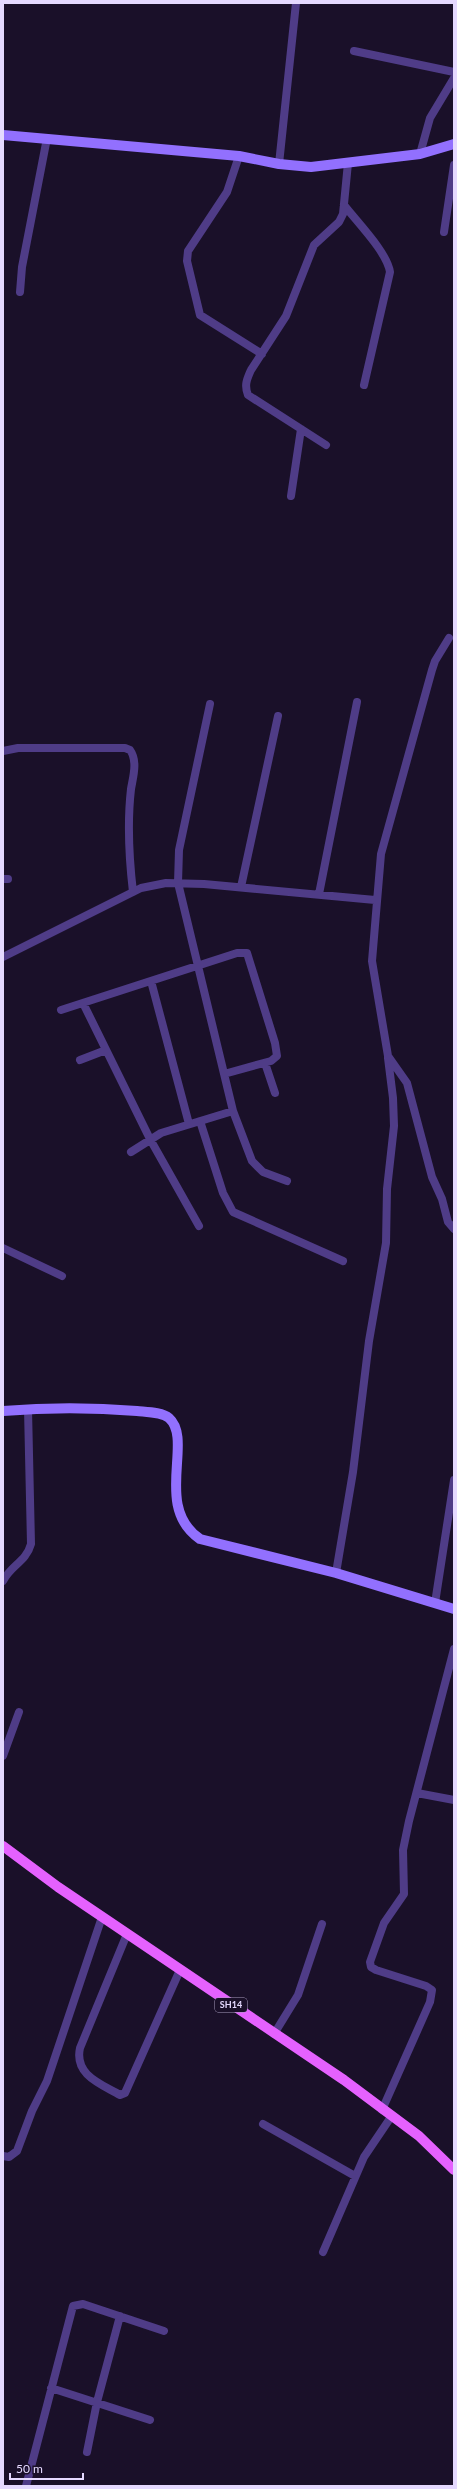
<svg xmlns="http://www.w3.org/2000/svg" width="457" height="2489" font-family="Lato,sans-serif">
<rect width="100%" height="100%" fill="#1a1029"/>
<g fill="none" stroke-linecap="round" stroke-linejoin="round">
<!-- street -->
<path stroke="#4f3c87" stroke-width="8" d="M 354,51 L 454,72
M 420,154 L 430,118 L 454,78
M 239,156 L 227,192 L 188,251 L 187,261 L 200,315 L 262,354
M 279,164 L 296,3
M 344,205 C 357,222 387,252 390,272 L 364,385
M 444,232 L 454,165
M 20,292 L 22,267 L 47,138
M 326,445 L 248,395 C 244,385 247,379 251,370 L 286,316 L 314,245 L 339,222 L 343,214 L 348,163
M 291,496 L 301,429
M 449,638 L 435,661 L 432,670 L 381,854 L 372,961 L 388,1056 L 407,1083 L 432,1177 L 442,1199 L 448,1222 L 454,1229
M 210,704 L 179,850 L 178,883 L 233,1111 L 252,1161 L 263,1172 L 287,1181
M 3,751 L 18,748 L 125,748 L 130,750 C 138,761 133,777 131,789 C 127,824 129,858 133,892
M 3,879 L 8,879
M 241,887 L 278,716
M 319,894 L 357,702
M 3,957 L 141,888 L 166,883 L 204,884 L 375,900
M 151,981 L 189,1124
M 83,1003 L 150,1139 L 199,1226
M 61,1010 L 237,953 L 247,953 L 275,1043 L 277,1056 L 271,1061 L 224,1074
M 80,1060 L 106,1050
M 265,1063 L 275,1093
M 200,1121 L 223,1193 L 233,1212 L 343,1261
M 131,1152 L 161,1133 L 233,1111
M 3,1248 L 62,1276
M 336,1573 L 353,1472 L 369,1341 L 386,1243 L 387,1189 L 394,1126 L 393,1098 L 388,1058
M 3,1581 C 11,1565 26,1562 31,1544 L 28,1409
M 435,1603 L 454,1480
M 3,1756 L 19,1712
M 417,1793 L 454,1800
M 127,1934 L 80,2048 C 74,2075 101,2084 120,2095 L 125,2093 L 180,1970
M 274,2034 L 298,1995 L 322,1924
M 382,2110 L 430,2002 L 432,1990 L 426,1986 L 376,1970 L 371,1967 L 370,1962 L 384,1923 L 404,1894 L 403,1850 L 409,1821 L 454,1649
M 263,2124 L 355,2176
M 3,2156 L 9,2157 L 17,2151 L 32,2111 L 47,2081 L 102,1917
M 323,2252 L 364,2157 L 391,2117
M 51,2388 L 150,2420
M 87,2452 L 97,2402 L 120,2316
M 26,2486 L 73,2306 L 83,2304 L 164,2331"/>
<!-- secondary -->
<path stroke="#9270fe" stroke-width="10" d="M 3,135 L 239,156 L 279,164 L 311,167 L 420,154 L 454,144
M 3,1411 C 50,1407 89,1407 137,1411 C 146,1412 162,1412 169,1418 C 194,1440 153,1507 200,1539 L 336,1573 L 454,1609"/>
<!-- primary -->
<path stroke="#e561fe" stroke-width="10" d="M 3,1846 L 58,1887 L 344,2080 L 419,2136 L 454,2170"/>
</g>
<g text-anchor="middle" stroke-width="4" stroke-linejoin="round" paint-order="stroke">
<!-- shield labels -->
<rect fill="#1a1029" stroke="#a89dbf" stroke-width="1" x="215" y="1998" width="32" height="14" rx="3"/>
<g font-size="9" font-weight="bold" fill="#e5d9ff">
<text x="231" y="2008">SH14</text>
</g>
</g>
<!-- border -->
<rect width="457" height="2489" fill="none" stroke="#e5d9ff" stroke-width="8"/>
<!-- scale -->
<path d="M10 2473v6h73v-6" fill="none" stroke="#e5d9ff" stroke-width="2"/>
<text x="16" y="2473" font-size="12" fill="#e5d9ff" stroke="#1a1029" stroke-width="3" paint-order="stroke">50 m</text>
</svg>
